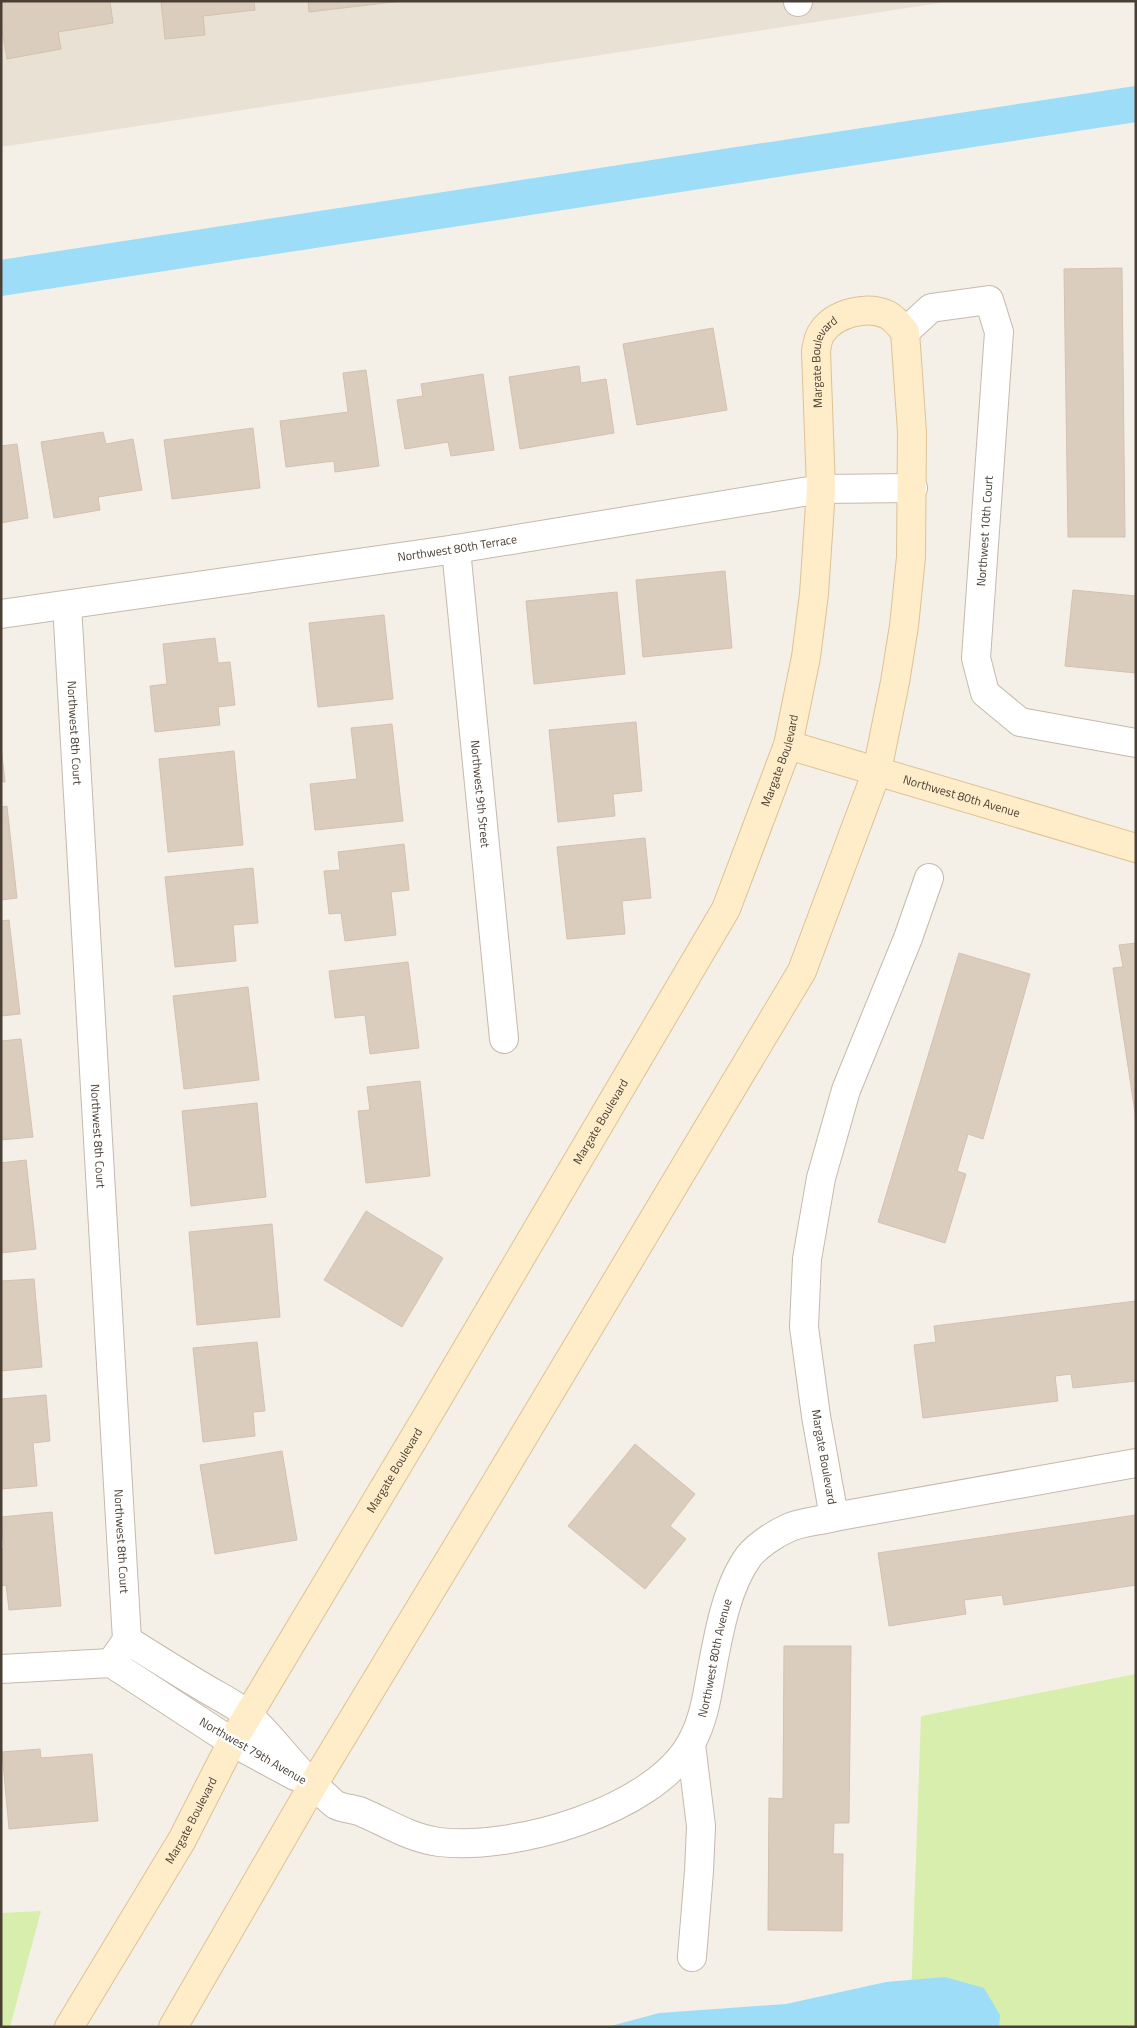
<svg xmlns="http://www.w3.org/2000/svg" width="1137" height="2028" font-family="'Titillium Web',sans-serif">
<rect width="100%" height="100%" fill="#f5f0e7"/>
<!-- residential -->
<path fill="#eae1d5" d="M 1,1 L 953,1 L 1,147 Z"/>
<!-- green -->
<path fill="#d7eeac" d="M 1136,1674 L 1136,2027 L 910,2027 L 921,1716 Z
M 41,1911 L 10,2027 L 1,2027 L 1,1913 Z"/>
<!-- water -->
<path fill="#9eddf8" d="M 945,1977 L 984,1988 L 1000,2015 L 999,2027 L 607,2027 L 659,2013 L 786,2004 L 886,1982 Z"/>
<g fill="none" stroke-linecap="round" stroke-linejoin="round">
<!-- canal -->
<path stroke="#9eddf8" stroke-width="36" d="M 1,278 L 1136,104"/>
</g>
<!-- building -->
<path fill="#dbcdbe" stroke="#d4c1ae" d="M 1,1 L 110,1 L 113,23 L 58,32 L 61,49 L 7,59 L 1,24 Z
M 161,1 L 254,1 L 255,10 L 203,16 L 205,35 L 165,39 Z
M 308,1 L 402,1 L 309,12 Z
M 1122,268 L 1125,537 L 1068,537 L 1064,269 Z
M 713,328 L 727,410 L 637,425 L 623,344 Z
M 579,366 L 581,383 L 606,379 L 614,433 L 520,449 L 509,377 Z
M 366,370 L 379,466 L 335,472 L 334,461 L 286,467 L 280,421 L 348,412 L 343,373 Z
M 483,374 L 494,450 L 451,456 L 448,442 L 405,449 L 397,400 L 423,396 L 421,384 Z
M 253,428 L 260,488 L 172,499 L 164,440 Z
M 103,432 L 106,444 L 133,439 L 142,490 L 98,497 L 100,510 L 54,518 L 41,442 Z
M 17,444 L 28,518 L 1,523 L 1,446 Z
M 725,571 L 732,648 L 643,657 L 636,580 Z
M 1073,590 L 1136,596 L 1136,673 L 1065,666 Z
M 617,592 L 625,674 L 534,684 L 526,601 Z
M 384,615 L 393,699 L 318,707 L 309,623 Z
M 215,638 L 218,663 L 230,662 L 235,705 L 218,707 L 220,725 L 155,732 L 150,686 L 167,684 L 163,644 Z
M 636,722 L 642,791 L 613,794 L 615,816 L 558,822 L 549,730 Z
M 392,724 L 403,821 L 315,830 L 310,784 L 357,779 L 351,728 Z
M 1,746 L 5,782 L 1,782 Z
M 234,751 L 243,845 L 168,852 L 159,759 Z
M 7,806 L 17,898 L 1,900 L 1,807 Z
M 645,838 L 651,898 L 622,901 L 625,934 L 567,939 L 557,847 Z
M 404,844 L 409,890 L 391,892 L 396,935 L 345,941 L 341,913 L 329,914 L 324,871 L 340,870 L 338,852 Z
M 253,868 L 258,923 L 233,925 L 236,961 L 175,967 L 165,877 Z
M 9,920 L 20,1014 L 1,1016 L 1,921 Z
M 1136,943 L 1136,1119 L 1113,968 L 1123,967 L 1119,945 Z
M 959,953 L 1030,974 L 983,1139 L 968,1134 L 957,1171 L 966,1174 L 945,1243 L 878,1222 Z
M 408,962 L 419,1048 L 370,1054 L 365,1015 L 335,1018 L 329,971 Z
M 248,987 L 259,1080 L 184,1089 L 173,996 Z
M 21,1039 L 33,1137 L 1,1140 L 1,1041 Z
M 420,1081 L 430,1176 L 366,1183 L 358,1111 L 370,1110 L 367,1087 Z
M 257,1103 L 266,1197 L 191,1206 L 182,1111 Z
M 26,1160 L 36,1249 L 1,1253 L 1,1163 Z
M 366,1211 L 443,1258 L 402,1327 L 324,1280 Z
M 272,1224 L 280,1317 L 197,1325 L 189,1232 Z
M 34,1279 L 42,1367 L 1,1371 L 1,1281 Z
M 1136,1301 L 1136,1381 L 1073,1388 L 1071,1374 L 1055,1376 L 1058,1401 L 923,1418 L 914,1345 L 936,1342 L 934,1326 Z
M 257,1342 L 265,1411 L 253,1412 L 255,1436 L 203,1442 L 193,1348 Z
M 46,1395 L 50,1441 L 33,1443 L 37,1486 L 1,1489 L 1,1399 Z
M 635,1444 L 695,1494 L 670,1526 L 686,1539 L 645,1589 L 568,1526 Z
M 282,1451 L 297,1540 L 215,1554 L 200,1465 Z
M 52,1512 L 61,1606 L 9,1610 L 6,1585 L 1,1586 L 1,1549 L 4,1548 L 1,1517 Z
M 1136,1515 L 1136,1585 L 1004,1605 L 1002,1595 L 964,1600 L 966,1614 L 889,1626 L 878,1553 Z
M 784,1646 L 851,1646 L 849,1823 L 834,1823 L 833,1854 L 843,1854 L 842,1931 L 768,1930 L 769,1798 L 783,1799 Z
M 40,1749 L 41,1758 L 92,1754 L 98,1821 L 9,1829 L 2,1752 Z"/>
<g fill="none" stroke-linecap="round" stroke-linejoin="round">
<defs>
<g id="street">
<path d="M 798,1 L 798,2"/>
<path d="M 905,332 L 931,308 L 989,300 L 999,332 L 976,658 L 985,693 L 1020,722 L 1136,743"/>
<path id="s1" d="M 456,549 L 504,1039"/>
<path id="s2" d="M 67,605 L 127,1640 L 111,1663"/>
<path id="s3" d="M 1,614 L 456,549 L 821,489 L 913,488"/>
<path d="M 834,1517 L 816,1416 L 804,1327 L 807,1259 L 821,1178 L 846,1090 L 908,938 L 929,878"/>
<path id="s4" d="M 127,1640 C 154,1657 181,1674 208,1690 C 222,1698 238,1706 249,1716 C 275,1739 294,1770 321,1792 C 326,1796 331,1802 336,1805 C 342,1808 352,1809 359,1811 C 386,1822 409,1838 439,1842 C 512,1851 654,1811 691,1743 C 703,1722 707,1697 711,1674 C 718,1637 726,1587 749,1556 C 758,1545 775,1534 788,1528 C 801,1522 820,1521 834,1517 L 1136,1463"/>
<path d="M 1,1669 L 111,1663 L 232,1742 L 295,1776"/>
<path d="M 691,1744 L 701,1826 L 699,1871 L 692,1957"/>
</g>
<g id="secondary">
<path id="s5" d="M 788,745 L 1136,848"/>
<path id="s6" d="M 69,2027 L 182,1840 L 232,1742 L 435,1403 L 726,909 L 788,745 L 806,657 L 814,594 L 821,489 L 816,351 C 817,345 818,337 822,332 C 835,313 867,305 888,315 C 895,319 900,326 905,332 L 912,432 L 911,557 L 904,626 L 895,682 L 877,771 L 802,971 L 488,1496 L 313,1785 L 173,2027"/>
</g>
</defs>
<!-- street casing -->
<use href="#street" stroke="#c5b9ac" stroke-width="30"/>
<!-- secondary casing -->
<use href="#secondary" stroke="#ddc294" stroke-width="30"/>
<!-- street -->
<use href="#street" stroke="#fff" stroke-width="28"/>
<!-- secondary -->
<use href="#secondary" stroke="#ffecc8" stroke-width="28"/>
</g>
<g text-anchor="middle" stroke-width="5" stroke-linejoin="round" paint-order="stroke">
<!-- street labels -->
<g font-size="12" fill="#4a3f35" stroke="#fff">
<text dy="4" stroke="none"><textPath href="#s6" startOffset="1860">Margate Boulevard</textPath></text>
<text transform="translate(985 531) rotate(-86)" y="4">Northwest 10th Court</text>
<text dy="4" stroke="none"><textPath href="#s3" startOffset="461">Northwest 80th Terrace</textPath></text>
<text dy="4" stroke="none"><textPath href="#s2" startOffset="128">Northwest 8th Court</textPath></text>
<text dy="4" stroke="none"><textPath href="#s6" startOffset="1455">Margate Boulevard</textPath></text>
<text dy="4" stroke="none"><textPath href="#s1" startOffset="246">Northwest 9th Street</textPath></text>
<text dy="4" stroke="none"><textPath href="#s5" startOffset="181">Northwest 80th Avenue</textPath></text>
<text dy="4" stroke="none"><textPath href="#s6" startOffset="1050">Margate Boulevard</textPath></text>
<text dy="4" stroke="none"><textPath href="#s2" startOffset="532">Northwest 8th Court</textPath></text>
<text transform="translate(824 1457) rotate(80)" y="4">Margate Boulevard</text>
<text dy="4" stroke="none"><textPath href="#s6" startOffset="645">Margate Boulevard</textPath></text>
<text dy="4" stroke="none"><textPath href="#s2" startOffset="938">Northwest 8th Court</textPath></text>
<text dy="4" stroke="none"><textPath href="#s4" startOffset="749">Northwest 80th Avenue</textPath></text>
<text transform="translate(253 1751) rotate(30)" y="4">Northwest 79th Avenue</text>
<text dy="4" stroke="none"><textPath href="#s6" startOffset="240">Margate Boulevard</textPath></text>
</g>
</g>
<!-- border -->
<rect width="1137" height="2028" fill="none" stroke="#4a3f35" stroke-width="5"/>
</svg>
